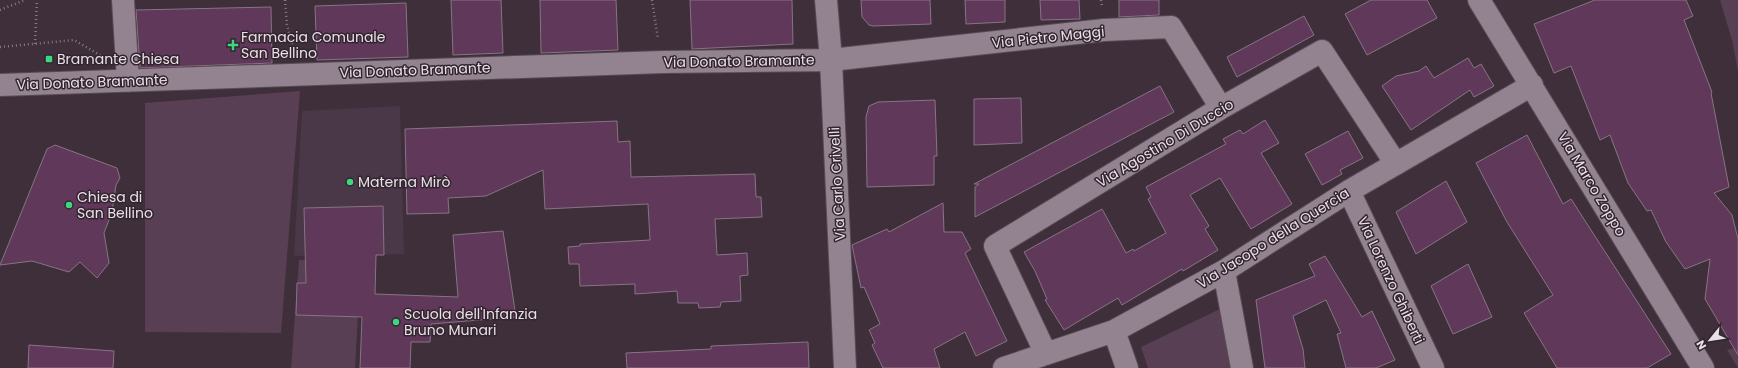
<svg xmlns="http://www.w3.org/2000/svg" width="1738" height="368" font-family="Poppins,sans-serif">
<rect width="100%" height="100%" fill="#3e2f3b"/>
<!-- built -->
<path fill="#4a3747" d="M 400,106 L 404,254 L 294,256 L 302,111 Z"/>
<!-- green -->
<path fill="#593f54" d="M 1720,0 L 1738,0 L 1738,71 L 1732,40 Z
M 300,91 L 281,333 L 145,332 L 145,103 Z
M 299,260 L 361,260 L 355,368 L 291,368 Z
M 1222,308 L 1230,368 L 1148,368 L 1141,347 Z
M 1738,347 L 1738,368 L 1727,350 Z"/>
<!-- building -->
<path fill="#603859" stroke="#867583" d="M 451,0 L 501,0 L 503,53 L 453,55 Z
M 540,0 L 616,0 L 618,50 L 541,53 Z
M 690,0 L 792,0 L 793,44 L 692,49 Z
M 861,0 L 930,0 L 931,24 L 873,26 L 869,25 L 862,17 Z
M 965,0 L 1005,0 L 1005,22 L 966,24 Z
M 1040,0 L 1079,0 L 1080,19 L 1041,20 Z
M 1119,0 L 1159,0 L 1159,15 L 1119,17 Z
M 1371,0 L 1427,0 L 1437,18 L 1367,55 L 1345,14 Z
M 1595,0 L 1686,0 L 1693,16 L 1684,20 L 1712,92 L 1711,93 L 1729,187 L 1714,193 L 1732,215 L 1738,239 L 1738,355 L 1705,299 L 1710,259 L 1685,269 L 1666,242 L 1651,210 L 1647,211 L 1628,183 L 1610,135 L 1600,140 L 1571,66 L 1554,73 L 1534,24 Z
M 406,3 L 408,57 L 317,60 L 315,6 Z
M 271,7 L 272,63 L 140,68 L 136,10 Z
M 1304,16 L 1314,35 L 1237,77 L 1227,57 Z
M 1468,58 L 1474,68 L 1481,64 L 1494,86 L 1474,97 L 1470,90 L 1411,130 L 1382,86 L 1396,76 L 1419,71 L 1426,66 L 1434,78 Z
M 1160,86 L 1174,112 L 975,217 L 975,187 L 979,184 L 974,184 Z
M 1021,98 L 1022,143 L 974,145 L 974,99 Z
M 935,100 L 937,156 L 934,156 L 934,185 L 867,187 L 866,117 L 869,106 L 878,102 Z
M 1265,120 L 1279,143 L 1261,153 L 1292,204 L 1251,229 L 1220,178 L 1190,195 L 1209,226 L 1205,229 L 1218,250 L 1183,271 L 1182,269 L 1122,305 L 1118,298 L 1064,330 L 1045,300 L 1047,299 L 1035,271 L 1024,252 L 1102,209 L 1126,253 L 1133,249 L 1134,251 L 1166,233 L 1148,199 L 1151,197 L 1146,187 L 1226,144 L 1223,139 L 1240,130 L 1243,134 Z
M 617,121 L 618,142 L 630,141 L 631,177 L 755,174 L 756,197 L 761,197 L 762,217 L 715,219 L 717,255 L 747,253 L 748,275 L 740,276 L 741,301 L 721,302 L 720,307 L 699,308 L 698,303 L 678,303 L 677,291 L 635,294 L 635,284 L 580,286 L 579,264 L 569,264 L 568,247 L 580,246 L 580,244 L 650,240 L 648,204 L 545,209 L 543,170 L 486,196 L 448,198 L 449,213 L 407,214 L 405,129 Z
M 1348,131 L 1363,158 L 1340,170 L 1342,174 L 1322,185 L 1305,154 Z
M 1527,135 L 1563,204 L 1571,199 L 1671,354 L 1647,368 L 1557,368 L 1524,313 L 1553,295 L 1507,222 L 1476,163 Z
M 55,145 L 117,168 L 120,178 L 116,185 L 112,212 L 104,233 L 109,263 L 97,278 L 80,262 L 69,272 L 32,261 L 0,265 L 47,149 Z
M 1446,181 L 1467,222 L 1416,254 L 1396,212 Z
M 943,203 L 944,232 L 962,232 L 971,249 L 965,253 L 1007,341 L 976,356 L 965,332 L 934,349 L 940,368 L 883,368 L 872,345 L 875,343 L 869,330 L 880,324 L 864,287 L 861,288 L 852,245 L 887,229 L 889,232 Z
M 383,206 L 384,255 L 376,255 L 375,294 L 458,297 L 453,235 L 503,231 L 516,317 L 431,324 L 430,342 L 411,342 L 410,368 L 360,368 L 362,317 L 296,315 L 297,283 L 306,283 L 304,208 Z
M 1325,256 L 1362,317 L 1372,311 L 1395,360 L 1376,368 L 1346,368 L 1337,334 L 1341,333 L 1326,300 L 1293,316 L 1303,349 L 1305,368 L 1265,368 L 1256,300 L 1315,276 L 1309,264 Z
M 1468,264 L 1492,317 L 1453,334 L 1431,286 Z
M 808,342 L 809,368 L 627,368 L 626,353 L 711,349 L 711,346 Z
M 29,345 L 114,351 L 113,368 L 28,368 Z"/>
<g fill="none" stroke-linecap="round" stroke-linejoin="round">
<defs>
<path id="street" d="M 123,0 L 128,81
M 826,0 L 831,60 L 845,368
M 1479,0 L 1703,368
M 0,85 L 663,62 L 831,60 L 1104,30 L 1171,27 L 1221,108
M 1349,191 L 1433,368
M 1224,271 L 1242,368
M 1114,331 L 1127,368
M 1046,354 L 995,246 L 1221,108 L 1322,51 L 1396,164
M 1004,368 L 1114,331 L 1224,271 L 1349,191 L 1532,85"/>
</defs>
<!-- street casing -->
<use href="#street" stroke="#574b55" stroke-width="24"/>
<!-- path -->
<path stroke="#877b85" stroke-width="2.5" stroke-dasharray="1 3" stroke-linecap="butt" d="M 285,0 L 287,25 L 294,52
M 652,0 L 658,39
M 1101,0 L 1102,7
M 0,10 L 25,0
M 35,44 L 37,0
M 0,47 L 74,40 L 105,58"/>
<!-- street -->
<use href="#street" stroke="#93828f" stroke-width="22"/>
</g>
<!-- markers -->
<g fill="#3cd77e" stroke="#332530" stroke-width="1.5">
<path d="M231 39h4v4h4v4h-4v4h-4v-4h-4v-4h4z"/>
<rect x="45" y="55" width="8" height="8" rx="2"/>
<circle cx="350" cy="182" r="4"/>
<circle cx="69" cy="205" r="4"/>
<circle cx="396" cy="322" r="4"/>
</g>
<g text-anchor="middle" stroke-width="3" stroke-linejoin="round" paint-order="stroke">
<!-- poi labels -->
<g font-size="14" fill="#e9e0e7" stroke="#332530" text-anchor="start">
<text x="241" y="42">Farmacia Comunale<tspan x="241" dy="16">San Bellino</tspan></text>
<text x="57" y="64">Bramante Chiesa</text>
<text x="358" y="187">Materna Mirò</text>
<text x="77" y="202">Chiesa di<tspan x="77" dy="16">San Bellino</tspan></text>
<text x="404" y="319">Scuola dell'Infanzia<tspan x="404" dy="16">Bruno Munari</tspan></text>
</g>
<!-- street labels -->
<g font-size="14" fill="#e9e0e7" stroke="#332530">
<text transform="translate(1048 37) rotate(-6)" y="5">Via Pietro Maggi</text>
<text transform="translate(739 61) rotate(-1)" y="5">Via Donato Bramante</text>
<text transform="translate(415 70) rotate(-2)" y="5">Via Donato Bramante</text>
<text transform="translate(92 82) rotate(-2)" y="5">Via Donato Bramante</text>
<text transform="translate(1165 143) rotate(-31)" y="5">Via Agostino Di Duccio</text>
<text transform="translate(837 184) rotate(-93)" y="5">Via Carlo Crivelli</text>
<text transform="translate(1592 184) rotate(59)" y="5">Via Marco Zoppo</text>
<text transform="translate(1273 238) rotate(-32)" y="5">Via Jacopo della Quercia</text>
<text transform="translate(1391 280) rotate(65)" y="5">Via Lorenzo Ghiberti</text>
</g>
</g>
<!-- north arrow -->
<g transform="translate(1710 340) rotate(240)" stroke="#332530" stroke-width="3" paint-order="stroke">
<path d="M0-3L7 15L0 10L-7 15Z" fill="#e9e0e7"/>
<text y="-6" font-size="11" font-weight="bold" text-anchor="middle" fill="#e9e0e7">N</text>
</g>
</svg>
